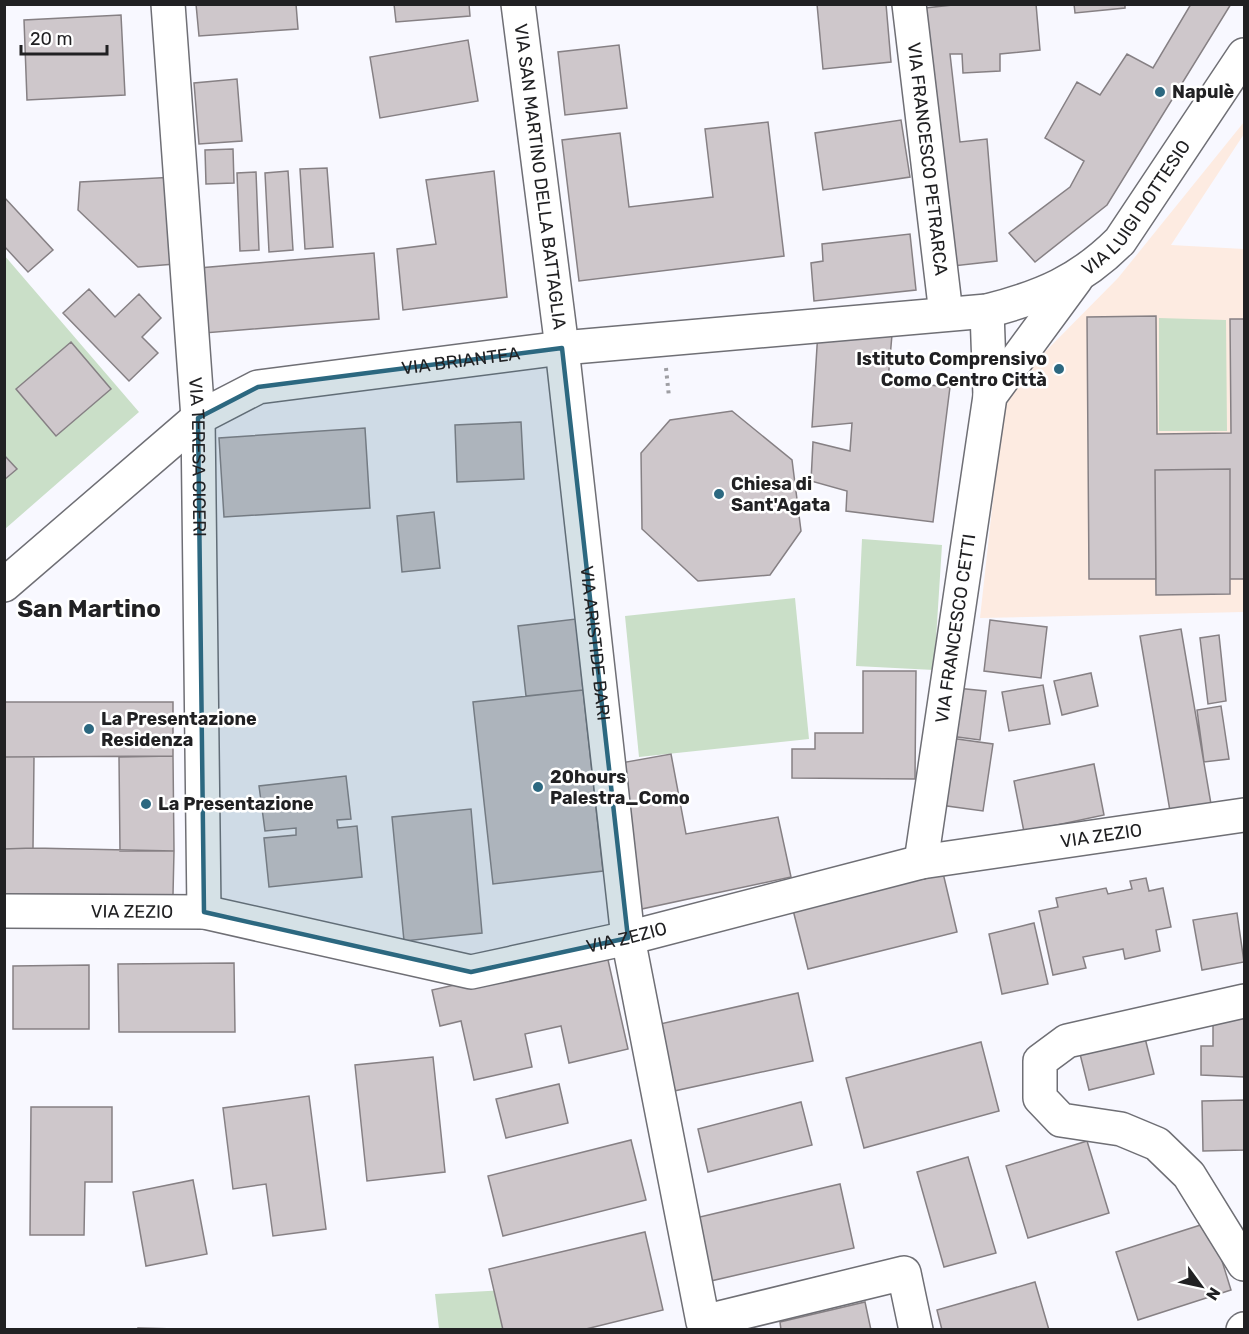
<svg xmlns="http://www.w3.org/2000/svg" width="1249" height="1334" font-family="Rubik,sans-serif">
<rect width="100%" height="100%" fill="#f8f8ff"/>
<!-- education -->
<path fill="#fdebe1" d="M 1244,122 L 1244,134 L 1171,245 L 1244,249 L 1244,319 L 1230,319 L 1231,433 L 1157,434 L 1087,318 L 1089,579 L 1156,579 L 1157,595 L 1230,594 L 1230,579 L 1244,579 L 1244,612 L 980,618 L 1003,409 L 1036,361 L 1118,278 Z"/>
<!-- green -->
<path fill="#cadfc8" d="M 4,255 L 139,412 L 5,529 L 4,529 Z
M 1159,318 L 1226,320 L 1227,431 L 1159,431 Z
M 862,539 L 942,545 L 934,670 L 856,666 Z
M 795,598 L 809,739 L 639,757 L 625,616 Z
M 521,1289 L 520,1329 L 439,1329 L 435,1294 Z"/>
<!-- building -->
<path fill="#cec7cb" stroke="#868084" stroke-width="1.5" d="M 196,4 L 296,4 L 298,29 L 199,36 Z
M 394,4 L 469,4 L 470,16 L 396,22 Z
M 817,4 L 886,4 L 891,62 L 823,69 Z
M 962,4 L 1036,4 L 1040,50 L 1000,54 L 1000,71 L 963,73 L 962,54 L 950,54 L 960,142 L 987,139 L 997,261 L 953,266 L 925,8 Z
M 1074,4 L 1125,4 L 1125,8 L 1075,13 Z
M 1191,4 L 1231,4 L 1107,205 L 1035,262 L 1009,233 L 1070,187 L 1084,161 L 1045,138 L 1077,82 L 1100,95 L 1127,54 L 1153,68 Z
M 121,15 L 125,95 L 27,100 L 24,20 Z
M 468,40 L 478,101 L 380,118 L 370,57 Z
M 619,45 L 627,108 L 565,115 L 558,52 Z
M 237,79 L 242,141 L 199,144 L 194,83 Z
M 901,120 L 910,177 L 823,190 L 815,133 Z
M 768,122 L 784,256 L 579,281 L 562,140 L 620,133 L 629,207 L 713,197 L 705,129 Z
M 233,149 L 234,183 L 206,184 L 205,150 Z
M 327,168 L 333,247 L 305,249 L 300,169 Z
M 288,171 L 293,250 L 269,252 L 265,173 Z
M 494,171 L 507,297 L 403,310 L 397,249 L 436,244 L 426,180 Z
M 256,172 L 259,250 L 240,251 L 237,173 Z
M 176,177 L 175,264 L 138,267 L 78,210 L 80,182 Z
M 4,197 L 53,250 L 28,272 L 4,246 Z
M 910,234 L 916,290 L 814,301 L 811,263 L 823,261 L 822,244 Z
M 374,253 L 379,319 L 204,333 L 199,268 Z
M 89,289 L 115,317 L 139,294 L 161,318 L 142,337 L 158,353 L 129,381 L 63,313 Z
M 1156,316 L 1157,434 L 1231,433 L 1230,319 L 1244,319 L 1244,579 L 1230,579 L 1230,469 L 1155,470 L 1156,579 L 1089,579 L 1087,317 Z
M 893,323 L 888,381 L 950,387 L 933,522 L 846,511 L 847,491 L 811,481 L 813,442 L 850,451 L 852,423 L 812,427 L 818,331 Z
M 71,342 L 111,389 L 56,436 L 16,389 Z
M 732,411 L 792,460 L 801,531 L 770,575 L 698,581 L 642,529 L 641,453 L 670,420 Z
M 521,422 L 524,479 L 457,482 L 455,425 Z
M 365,428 L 370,508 L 224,517 L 219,438 Z
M 4,455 L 17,469 L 4,480 Z
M 1230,469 L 1230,594 L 1156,595 L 1155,470 Z
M 434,512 L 440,568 L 402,572 L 397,516 Z
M 576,619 L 583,690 L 526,696 L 518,626 Z
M 990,620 L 1047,627 L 1041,678 L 984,671 Z
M 1181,629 L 1211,804 L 1170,811 L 1140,636 Z
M 1219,635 L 1226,701 L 1208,704 L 1200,638 Z
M 863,671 L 916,671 L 915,779 L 792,778 L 792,749 L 815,749 L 815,733 L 863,733 Z
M 1091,673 L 1098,706 L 1062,715 L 1054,681 Z
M 1043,685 L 1050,724 L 1009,731 L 1002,692 Z
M 956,688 L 986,691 L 980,740 L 950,736 Z
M 583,690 L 603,871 L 493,884 L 473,702 Z
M 4,702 L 173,702 L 173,756 L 4,757 Z
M 1221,706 L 1229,759 L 1204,762 L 1197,710 Z
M 950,738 L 993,744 L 983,811 L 940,805 Z
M 671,754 L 686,834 L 778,817 L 791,877 L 637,910 L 615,764 Z
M 173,756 L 174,851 L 120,851 L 119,757 Z
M 4,757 L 34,757 L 33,848 L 4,849 Z
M 1094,764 L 1104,815 L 1024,832 L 1014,781 Z
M 346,776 L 351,819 L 337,820 L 338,828 L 357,826 L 362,877 L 269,887 L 264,838 L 296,835 L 296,828 L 265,831 L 259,786 Z
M 471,809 L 482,933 L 404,941 L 392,817 Z
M 33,848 L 174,851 L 173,895 L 4,894 L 4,849 Z
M 943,873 L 957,932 L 808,969 L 793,910 Z
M 1146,878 L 1149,891 L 1163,888 L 1171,927 L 1156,930 L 1160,951 L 1125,959 L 1123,949 L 1083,957 L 1086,968 L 1053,975 L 1039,911 L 1058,907 L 1056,898 L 1106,888 L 1108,894 L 1132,889 L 1130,881 Z
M 1237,913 L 1244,962 L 1202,970 L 1193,920 Z
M 1034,923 L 1048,984 L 1002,994 L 989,934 Z
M 606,951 L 628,1049 L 569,1063 L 561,1026 L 525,1034 L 532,1067 L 474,1080 L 461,1021 L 440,1026 L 432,990 Z
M 234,963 L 235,1032 L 119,1032 L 118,964 Z
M 89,965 L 89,1029 L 13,1029 L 13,966 Z
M 798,993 L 813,1061 L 674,1091 L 660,1024 Z
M 1213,1014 L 1244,1015 L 1244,1077 L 1201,1075 L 1201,1046 L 1213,1046 Z
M 1144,1034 L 1154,1074 L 1089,1090 L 1079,1050 Z
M 981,1042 L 999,1111 L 864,1148 L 846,1078 Z
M 433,1057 L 445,1172 L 367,1181 L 355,1065 Z
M 559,1084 L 568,1123 L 506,1138 L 496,1099 Z
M 309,1096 L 326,1229 L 273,1236 L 266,1184 L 233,1189 L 223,1108 Z
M 1244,1100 L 1244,1150 L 1203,1151 L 1202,1101 Z
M 801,1102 L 812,1145 L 708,1172 L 698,1129 Z
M 31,1107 L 112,1107 L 112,1182 L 85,1182 L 84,1235 L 30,1235 Z
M 631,1140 L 646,1200 L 503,1236 L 488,1176 Z
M 1087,1141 L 1109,1213 L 1028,1238 L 1006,1166 Z
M 968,1157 L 996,1253 L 944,1267 L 917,1172 Z
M 193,1180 L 207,1254 L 146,1266 L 133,1192 Z
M 840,1184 L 854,1248 L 702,1283 L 687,1220 Z
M 1210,1222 L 1231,1290 L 1138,1320 L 1116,1252 Z
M 645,1232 L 663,1310 L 582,1330 L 503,1330 L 489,1269 Z
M 1035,1282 L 1049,1330 L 942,1330 L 937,1310 Z
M 865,1302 L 871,1330 L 781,1330 L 780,1322 Z
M 138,1328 L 215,1330 L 138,1330 Z"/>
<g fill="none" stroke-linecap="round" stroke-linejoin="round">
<defs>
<g id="minor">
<path id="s1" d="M 168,4 L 198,418 L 204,912"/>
<path id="s2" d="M 518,4 L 562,348 L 628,938 L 703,1322 L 904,1273 L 916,1330"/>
<path id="s3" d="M 909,4 L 946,314"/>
<path d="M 987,311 L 990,396"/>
<path id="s4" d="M 921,862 L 990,396 L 1076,279"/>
<path id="s5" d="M 4,911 L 204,912 L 471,972 L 628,938 L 921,862 L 1244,815"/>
<path d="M 1244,1001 L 1067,1041 L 1040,1061 L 1040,1098 L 1061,1120 L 1121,1129 L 1157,1144 L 1189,1175 L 1244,1264"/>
<path d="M 1243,1330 L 1244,1329"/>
</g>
<g id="major">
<path id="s6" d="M 4,585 L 198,418 L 258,387 L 562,348 L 987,311 C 1042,297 1080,281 1120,241 L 1244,55"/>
</g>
</defs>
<!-- minor casing -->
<use href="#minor" stroke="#6f6f75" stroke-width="36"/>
<!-- major casing -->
<use href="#major" stroke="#6f6f75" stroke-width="36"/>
<!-- path -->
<path stroke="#9e9ea3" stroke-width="4" stroke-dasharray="3 4.5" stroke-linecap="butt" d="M 666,368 L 669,397"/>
<!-- minor -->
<use href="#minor" stroke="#fff" stroke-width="33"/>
<!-- major -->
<use href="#major" stroke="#fff" stroke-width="33"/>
</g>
<!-- marked area -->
<path fill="#2c6880" fill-opacity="0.2" stroke="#2c6880" stroke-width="4.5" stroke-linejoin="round" d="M 562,348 L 628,938 L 471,972 L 204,912 L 198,418 L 258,387 Z"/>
<!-- markers -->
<g fill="#2c6880" stroke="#fff" stroke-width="2">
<circle cx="1160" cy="92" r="6"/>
<circle cx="1059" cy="369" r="6"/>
<circle cx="719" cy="494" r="6"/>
<circle cx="89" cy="729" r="6"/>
<circle cx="538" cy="787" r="6"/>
<circle cx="146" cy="804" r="6"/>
</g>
<g text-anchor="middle" stroke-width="5" stroke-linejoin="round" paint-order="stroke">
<!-- poi labels -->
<g font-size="18" font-weight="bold" fill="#212123" stroke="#fff" text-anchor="start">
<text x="1172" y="98">Napulè</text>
<text x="1047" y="365" text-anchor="end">Istituto Comprensivo<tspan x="1047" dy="21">Como Centro Città</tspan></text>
<text x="731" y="490">Chiesa di<tspan x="731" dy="21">Sant'Agata</tspan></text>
<text x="101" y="725">La Presentazione<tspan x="101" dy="21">Residenza</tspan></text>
<text x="550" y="783">20hours<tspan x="550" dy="21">Palestra_Como</tspan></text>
<text x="158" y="810">La Presentazione</text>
</g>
<!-- street labels -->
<g font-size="18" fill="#212123" stroke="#fff">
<text dy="6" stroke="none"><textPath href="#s3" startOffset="156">VIA FRANCESCO PETRARCA</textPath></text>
<text dy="6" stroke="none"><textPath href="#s2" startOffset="174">VIA SAN MARTINO DELLA BATTAGLIA</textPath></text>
<text dy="6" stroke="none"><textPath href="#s6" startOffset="1245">VIA LUIGI DOTTESIO</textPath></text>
<text dy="6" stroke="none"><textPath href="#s6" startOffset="528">VIA BRIANTEA</textPath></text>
<text dy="6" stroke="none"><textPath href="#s1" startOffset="454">VIA TERESA CICERI</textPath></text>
<text dy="6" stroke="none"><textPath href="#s4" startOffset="236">VIA FRANCESCO CETTI</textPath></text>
<text dy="6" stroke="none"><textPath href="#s2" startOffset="644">VIA ARISTIDE BARI</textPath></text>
<text dy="6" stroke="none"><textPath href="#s5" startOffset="1119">VIA ZEZIO</textPath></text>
<text dy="6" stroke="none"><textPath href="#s5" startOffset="128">VIA ZEZIO</textPath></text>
<text dy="6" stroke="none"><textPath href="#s5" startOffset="633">VIA ZEZIO</textPath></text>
</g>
<!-- district labels -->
<g font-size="24" font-weight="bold" fill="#212123" stroke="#fff">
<text x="89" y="617">San Martino</text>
</g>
</g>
<!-- border -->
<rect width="1249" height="1334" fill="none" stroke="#212123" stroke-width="12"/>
<!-- north arrow -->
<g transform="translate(1201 1286) rotate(123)" stroke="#ffffff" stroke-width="4.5" paint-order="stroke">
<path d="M0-4.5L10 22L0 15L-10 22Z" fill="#212123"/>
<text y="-9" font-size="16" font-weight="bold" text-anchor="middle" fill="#212123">N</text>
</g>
<!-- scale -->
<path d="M21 45v9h86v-9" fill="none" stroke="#212123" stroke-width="3"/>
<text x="30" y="45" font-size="18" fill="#212123" stroke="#ffffff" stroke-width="4.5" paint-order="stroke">20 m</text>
</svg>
